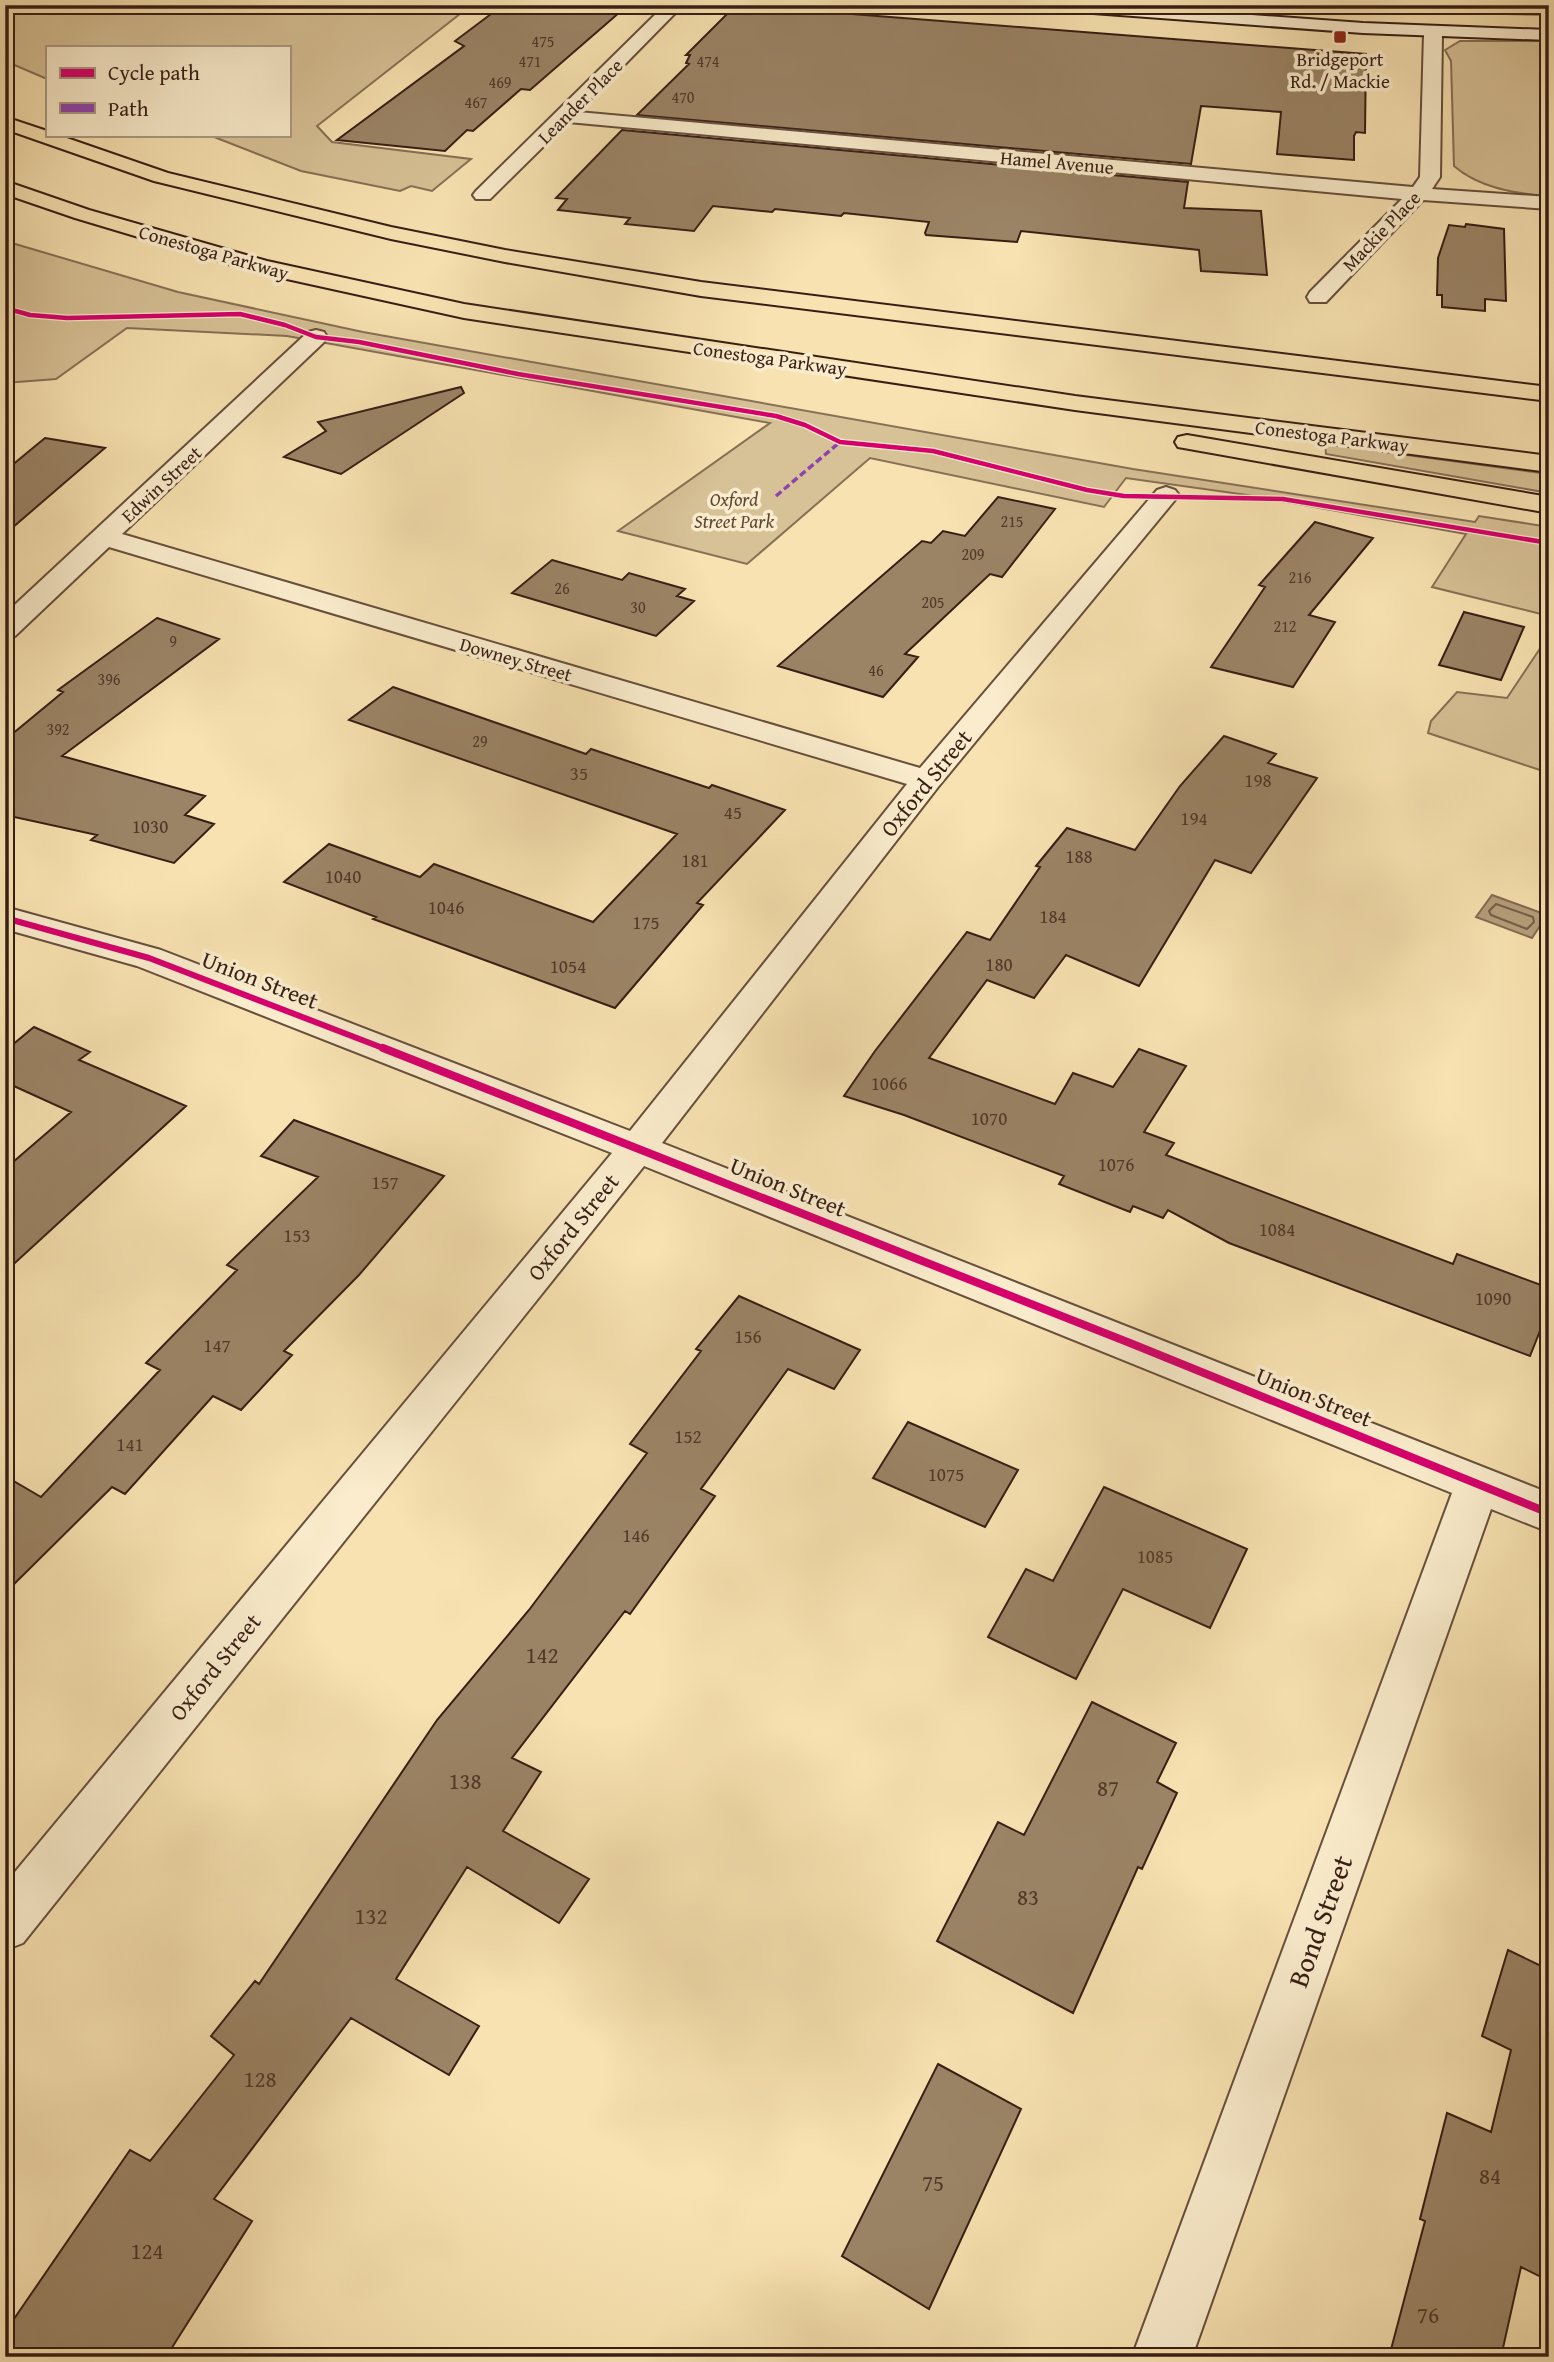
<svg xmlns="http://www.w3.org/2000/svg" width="1554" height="2362" font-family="'Gentium Book Plus',serif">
<rect width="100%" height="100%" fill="#f8e2b1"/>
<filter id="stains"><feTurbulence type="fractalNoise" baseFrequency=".00286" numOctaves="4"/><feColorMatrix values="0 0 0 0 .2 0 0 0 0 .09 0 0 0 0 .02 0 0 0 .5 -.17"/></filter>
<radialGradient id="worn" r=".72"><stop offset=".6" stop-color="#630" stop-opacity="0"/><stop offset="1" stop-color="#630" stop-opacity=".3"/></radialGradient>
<!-- green -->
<path fill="#d7c196" stroke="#877056" stroke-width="2" d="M 5,5 L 445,5 L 465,10 L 317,126 L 332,142 L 471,159 L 432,191 L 411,186 L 400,191 L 301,171 L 209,135 L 289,135 L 289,47 L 47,47 L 47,79 L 5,61 Z
M 1549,5 L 1549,15 L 1375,11 L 1353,6 Z
M 1460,41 L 1549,41 L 1549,196 C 1516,194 1479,188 1454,166 L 1451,61 L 1445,50 Z
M 5,241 L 178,292 L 363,332 L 1133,469 L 1475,522 L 1479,516 L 1549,527 L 1549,616 L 1432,587 L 1466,534 L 1247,495 L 1126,478 L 1104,507 L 870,458 L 747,564 L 618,531 L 770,423 L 287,336 L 127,328 L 56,379 L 5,383 Z
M 1325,444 L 1549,474 L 1549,493 L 1326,454 Z
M 1549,635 L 1549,773 L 1428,733 L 1431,721 L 1457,692 L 1507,698 Z"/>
<!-- water -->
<path fill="#b69f7c" stroke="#836b53" stroke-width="2" d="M 1492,895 L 1547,915 L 1532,938 L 1476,917 Z"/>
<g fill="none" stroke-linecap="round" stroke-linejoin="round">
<!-- shore -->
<path stroke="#765e48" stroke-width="2" d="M 1496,904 L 1533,917 L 1534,922 L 1527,929 L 1491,915 L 1489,911 Z"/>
</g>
<!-- building -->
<path fill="#9b8466" stroke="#371e15" stroke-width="2" d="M 558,5 L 628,5 L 530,90 L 521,89 L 473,131 L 467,130 L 445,151 L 337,140 L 464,46 L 455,41 L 499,8 L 549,13 Z
M 736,5 L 1366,54 L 1365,133 L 1356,132 L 1354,136 L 1354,160 L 1277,154 L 1281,112 L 1201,106 L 1191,164 L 637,115 L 689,64 L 686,63 L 690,55 L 686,55 Z
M 622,130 L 1188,182 L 1184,208 L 1261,211 L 1267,275 L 1201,271 L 1199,250 L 1021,231 L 1017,242 L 926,235 L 925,233 L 929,222 L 844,213 L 841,216 L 775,209 L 772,212 L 713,206 L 694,231 L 625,224 L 630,218 L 558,210 L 567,199 L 556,198 Z
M 1466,224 L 1504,229 L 1506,301 L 1485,299 L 1485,311 L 1442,307 L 1442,295 L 1437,295 L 1438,258 L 1449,225 L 1465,227 Z
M 461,387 L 464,393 L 341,474 L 284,457 L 326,431 L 318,422 Z
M 45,438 L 105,448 L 5,534 L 5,471 Z
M 998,497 L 1055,509 L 1002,577 L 990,574 L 905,654 L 918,657 L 883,697 L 778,666 L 922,541 L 931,543 L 943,531 L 965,536 Z
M 1315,522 L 1373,538 L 1309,615 L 1335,622 L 1293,687 L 1211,667 L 1265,587 L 1259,585 Z
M 552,560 L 622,580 L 629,573 L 685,589 L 677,596 L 694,601 L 656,636 L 512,593 Z
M 1464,612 L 1524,627 L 1501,680 L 1439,665 Z
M 157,618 L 219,639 L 62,756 L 205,796 L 185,815 L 214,824 L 174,863 L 91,840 L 97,835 L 5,815 L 5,740 L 63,692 L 58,690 Z
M 393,687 L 586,754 L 591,749 L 709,788 L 712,785 L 785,810 L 697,903 L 703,905 L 615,1008 L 373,919 L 376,917 L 284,882 L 329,844 L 420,877 L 434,864 L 593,922 L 677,834 L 349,720 Z
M 1224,736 L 1276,754 L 1268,763 L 1317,778 L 1251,873 L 1215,860 L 1139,986 L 1066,955 L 1034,998 L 987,980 L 929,1058 L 1055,1104 L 1073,1073 L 1113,1087 L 1139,1049 L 1186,1066 L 1144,1132 L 1174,1143 L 1166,1155 L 1453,1264 L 1457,1254 L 1549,1288 L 1549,1308 L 1530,1356 L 1229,1243 L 1168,1210 L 1163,1218 L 1133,1206 L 1130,1212 L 1059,1184 L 1064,1176 L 904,1115 L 844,1096 L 875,1051 L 967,932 L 990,940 L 1040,867 L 1036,866 L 1067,828 L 1135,850 L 1180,786 Z
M 34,1027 L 90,1052 L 79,1060 L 186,1106 L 5,1272 L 5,1169 L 71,1112 L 5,1082 L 5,1051 Z
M 294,1120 L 444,1176 L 359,1275 L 284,1351 L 292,1355 L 241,1410 L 213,1396 L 125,1494 L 112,1487 L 5,1593 L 5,1476 L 41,1497 L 160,1370 L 146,1363 L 237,1270 L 227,1265 L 318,1177 L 261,1156 Z
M 739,1296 L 860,1350 L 834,1389 L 788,1369 L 701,1489 L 715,1496 L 630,1614 L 625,1611 L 512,1758 L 541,1772 L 503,1831 L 589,1879 L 559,1923 L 467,1867 L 396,1979 L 479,2026 L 449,2075 L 351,2018 L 214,2199 L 252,2221 L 166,2357 L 5,2357 L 5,2332 L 130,2150 L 150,2161 L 234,2055 L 211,2036 L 255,1981 L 259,1984 L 437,1720 L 529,1610 L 647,1453 L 630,1444 L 701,1351 L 696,1349 Z
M 908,1422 L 1018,1470 L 985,1527 L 873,1478 Z
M 1104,1487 L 1247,1549 L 1210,1628 L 1123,1589 L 1076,1679 L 988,1637 L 1026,1569 L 1053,1581 Z
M 1092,1702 L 1176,1743 L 1157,1782 L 1177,1793 L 1142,1869 L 1138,1867 L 1073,2013 L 937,1941 L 998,1822 L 1024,1835 Z
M 1508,1950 L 1539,1965 L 1549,1966 L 1549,2281 L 1521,2267 L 1501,2357 L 1389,2357 L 1425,2221 L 1420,2219 L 1447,2113 L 1491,2132 L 1511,2050 L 1482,2036 Z
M 938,2064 L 1021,2109 L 929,2309 L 842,2256 Z"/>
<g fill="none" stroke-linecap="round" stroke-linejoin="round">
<defs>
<path id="minor" d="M 665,5 L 683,5 L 578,112 L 1413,187 L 1420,177 L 1424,34 L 1433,29 L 1442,34 L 1440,177 L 1432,189 L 1549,197 L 1549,209 L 1423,200 L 1326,302 L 1310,302 L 1307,297 L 1310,292 L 1402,199 L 568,122 L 490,199 L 476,199 L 473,195 L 476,191 Z
M 316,330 L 324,332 L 327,337 L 324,342 L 122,534 L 920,768 L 1157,490 L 1166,487 L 1175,490 L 1179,495 L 938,787 L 662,1143 L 1549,1493 L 1549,1532 L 1491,1509 L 1192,2357 L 1132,2357 L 1452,1493 L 644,1166 L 23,1943 L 5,1950 L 5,1884 L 612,1153 L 137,966 L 5,929 L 5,907 L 161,950 L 630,1131 L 907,784 L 109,547 L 15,636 L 5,638 L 5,614 L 308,332 Z"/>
<path id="secondary" d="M 1044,5 L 1115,5 L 1363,23 L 1549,30 L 1549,40 L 1363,33 L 1052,10 Z"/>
<path id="motorway" d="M 5,117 L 47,131 L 47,135 L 58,135 L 168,173 L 391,227 L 505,250 L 701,282 L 1549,387 L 1549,401 L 701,296 L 505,262 L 391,239 L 154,181 L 5,129 Z
M 5,181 L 89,210 L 267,261 L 464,304 L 1075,396 L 1549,456 L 1549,472 L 1075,410 L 464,318 L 255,272 L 75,218 L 5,194 Z
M 1187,435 L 1549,497 L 1549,513 L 1178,447 L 1175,442 L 1178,437 Z"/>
</defs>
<!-- minor casing -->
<use href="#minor" stroke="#674f3c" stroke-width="4"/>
<!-- secondary casing -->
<use href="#secondary" stroke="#371e15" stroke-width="4"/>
<!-- motorway casing -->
<use href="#motorway" stroke="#371e15" stroke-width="4"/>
<!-- minor -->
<use href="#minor" fill="#faeccc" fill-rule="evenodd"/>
<!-- secondary -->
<use href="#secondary" fill="#faeccc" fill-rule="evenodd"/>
<!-- motorway -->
<use href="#motorway" fill="#f8e2b1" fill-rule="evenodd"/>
<!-- quiet -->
<path stroke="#8e44ad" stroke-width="3.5" stroke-dasharray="7 3.5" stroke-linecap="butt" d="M 776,496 L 840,442"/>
<defs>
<path id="cycleway-far2" d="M 5,308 L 30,315 L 67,318 L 240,314 L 285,325 L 316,337 L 359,342 L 518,374 L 776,416 L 805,425 L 840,442 L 933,451 L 1087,490 L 1124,496 L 1283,499 L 1549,543"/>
<path id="cycleway-far1" d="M 5,918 L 149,958 L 388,1050"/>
<path id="cycleway" d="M 383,1048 L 1130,1343 L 1549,1513"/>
</defs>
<!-- cycleway-far2 casing -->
<use href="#cycleway-far2" stroke="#faeccc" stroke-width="7"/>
<!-- cycleway-far1 casing -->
<use href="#cycleway-far1" stroke="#faeccc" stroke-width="10"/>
<!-- cycleway casing -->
<use href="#cycleway" stroke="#faeccc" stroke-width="12"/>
<!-- cycleway-far2 -->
<use href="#cycleway-far2" stroke="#d6006c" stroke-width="4.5"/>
<!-- cycleway-far1 -->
<use href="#cycleway-far1" stroke="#d6006c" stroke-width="6"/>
<!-- cycleway -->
<use href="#cycleway" stroke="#d6006c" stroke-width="8"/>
</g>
<!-- markers -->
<rect fill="#8f2418" stroke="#faeccc" stroke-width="2.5" x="1333" y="30" width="14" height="14" rx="3.5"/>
<g text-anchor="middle" stroke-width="7" stroke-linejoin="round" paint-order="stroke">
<!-- far-number labels -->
<g font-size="16" fill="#503829">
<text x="543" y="47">475</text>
<text x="530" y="67">471</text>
<text x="708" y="67">474</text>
<text x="500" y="88">469</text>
<text x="683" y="103">470</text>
<text x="476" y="108">467</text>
<text x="1012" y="527">215</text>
<text x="973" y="560">209</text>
<text x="1300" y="583">216</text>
<text x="562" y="594">26</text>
<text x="933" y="608">205</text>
<text x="638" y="613">30</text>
<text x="1285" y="632">212</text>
<text x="173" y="647">9</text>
<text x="876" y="676">46</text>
<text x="109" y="685">396</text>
<text x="58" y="735">392</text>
<text x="480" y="747">29</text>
</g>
<!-- far-poi labels -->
<g font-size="19" fill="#371e15" stroke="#faeccc">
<text x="1340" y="66">Bridgeport<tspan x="1340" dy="22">Rd. / Mackie</tspan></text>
</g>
<!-- far-street labels -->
<g font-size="19" fill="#371e15" stroke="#faeccc">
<text transform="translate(580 101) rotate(-45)" y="7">Leander Place</text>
<text transform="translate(1057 162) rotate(5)" y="7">Hamel Avenue</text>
<text transform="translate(1381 231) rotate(-46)" y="7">Mackie Place</text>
<text transform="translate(214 252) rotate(16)" y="7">Conestoga Parkway</text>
<text transform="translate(770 358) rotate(8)" y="7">Conestoga Parkway</text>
<text transform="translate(1332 436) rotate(7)" y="7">Conestoga Parkway</text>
<text transform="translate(161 484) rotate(-43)" y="7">Edwin Street</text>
<text transform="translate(516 659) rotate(16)" y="7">Downey Street</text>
</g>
<!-- far-park labels -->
<g font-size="19" font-style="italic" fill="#5f4735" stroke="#faeccc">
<text x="734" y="506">Oxford<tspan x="734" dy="22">Street Park</tspan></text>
</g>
<!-- number labels -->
<g font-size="19" fill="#503829">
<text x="579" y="780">35</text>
<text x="1258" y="787">198</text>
<text x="733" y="819">45</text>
<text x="1194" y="825">194</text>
<text x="150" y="833">1030</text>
<text x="1079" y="863">188</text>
<text x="695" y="867">181</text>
<text x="343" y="883">1040</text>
<text x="446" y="914">1046</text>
<text x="1053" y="923">184</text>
<text x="646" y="929">175</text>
<text x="999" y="971">180</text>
<text x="568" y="973">1054</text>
<text x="889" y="1090">1066</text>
<text x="989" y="1125">1070</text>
<text x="1116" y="1171">1076</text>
<text x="385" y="1189">157</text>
<text x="1277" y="1236">1084</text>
<text x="297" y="1242">153</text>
<text x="1493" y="1305">1090</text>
<text x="748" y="1343">156</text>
<text x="217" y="1352">147</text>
<text x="688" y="1443">152</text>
<text x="130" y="1451">141</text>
<text x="946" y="1481">1075</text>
<text x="636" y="1542">146</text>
<text x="1155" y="1563">1085</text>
</g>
<!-- street labels -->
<g font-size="23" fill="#371e15" stroke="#faeccc">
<text transform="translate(926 783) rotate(-51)" y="8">Oxford Street</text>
<text transform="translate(260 980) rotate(21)" y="8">Union Street</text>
<text transform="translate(788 1187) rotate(22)" y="8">Union Street</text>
<text transform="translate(573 1227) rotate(-51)" y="8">Oxford Street</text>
<text transform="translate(1314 1397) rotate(22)" y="8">Union Street</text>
<text transform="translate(215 1667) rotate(-51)" y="8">Oxford Street</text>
</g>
<!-- near-number labels -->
<g font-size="23" fill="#503829">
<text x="542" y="1663">142</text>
<text x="465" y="1789">138</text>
<text x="1108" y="1796">87</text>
<text x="1028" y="1905">83</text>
<text x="371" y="1924">132</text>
<text x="260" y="2087">128</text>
<text x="1490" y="2184">84</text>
<text x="933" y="2191">75</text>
<text x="147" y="2259">124</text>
<text x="1428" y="2323">76</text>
</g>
<!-- near-street labels -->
<g font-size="28" fill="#371e15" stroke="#faeccc">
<text transform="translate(1320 1921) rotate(-70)" y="10">Bond Street</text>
</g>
</g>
<!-- margin -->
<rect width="1554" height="2362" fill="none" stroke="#f8e2b1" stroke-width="28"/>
<rect x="7" y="7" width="1540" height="2348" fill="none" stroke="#371e15" stroke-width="3.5"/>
<rect x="14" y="14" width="1526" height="2334" fill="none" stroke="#371e15" stroke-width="2"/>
<!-- legend -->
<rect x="46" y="46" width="245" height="91" fill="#faeccc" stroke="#ac9a83" stroke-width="2"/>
<rect x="60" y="68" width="35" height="10" fill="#d6006c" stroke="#ac9a83" stroke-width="2"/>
<text x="108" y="80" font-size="21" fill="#371e15">Cycle path</text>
<rect x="60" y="103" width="35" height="10" fill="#8e44ad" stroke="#ac9a83" stroke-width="2"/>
<text x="108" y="116" font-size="21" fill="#371e15">Path</text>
<rect width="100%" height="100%" filter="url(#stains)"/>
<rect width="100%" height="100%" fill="url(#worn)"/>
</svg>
